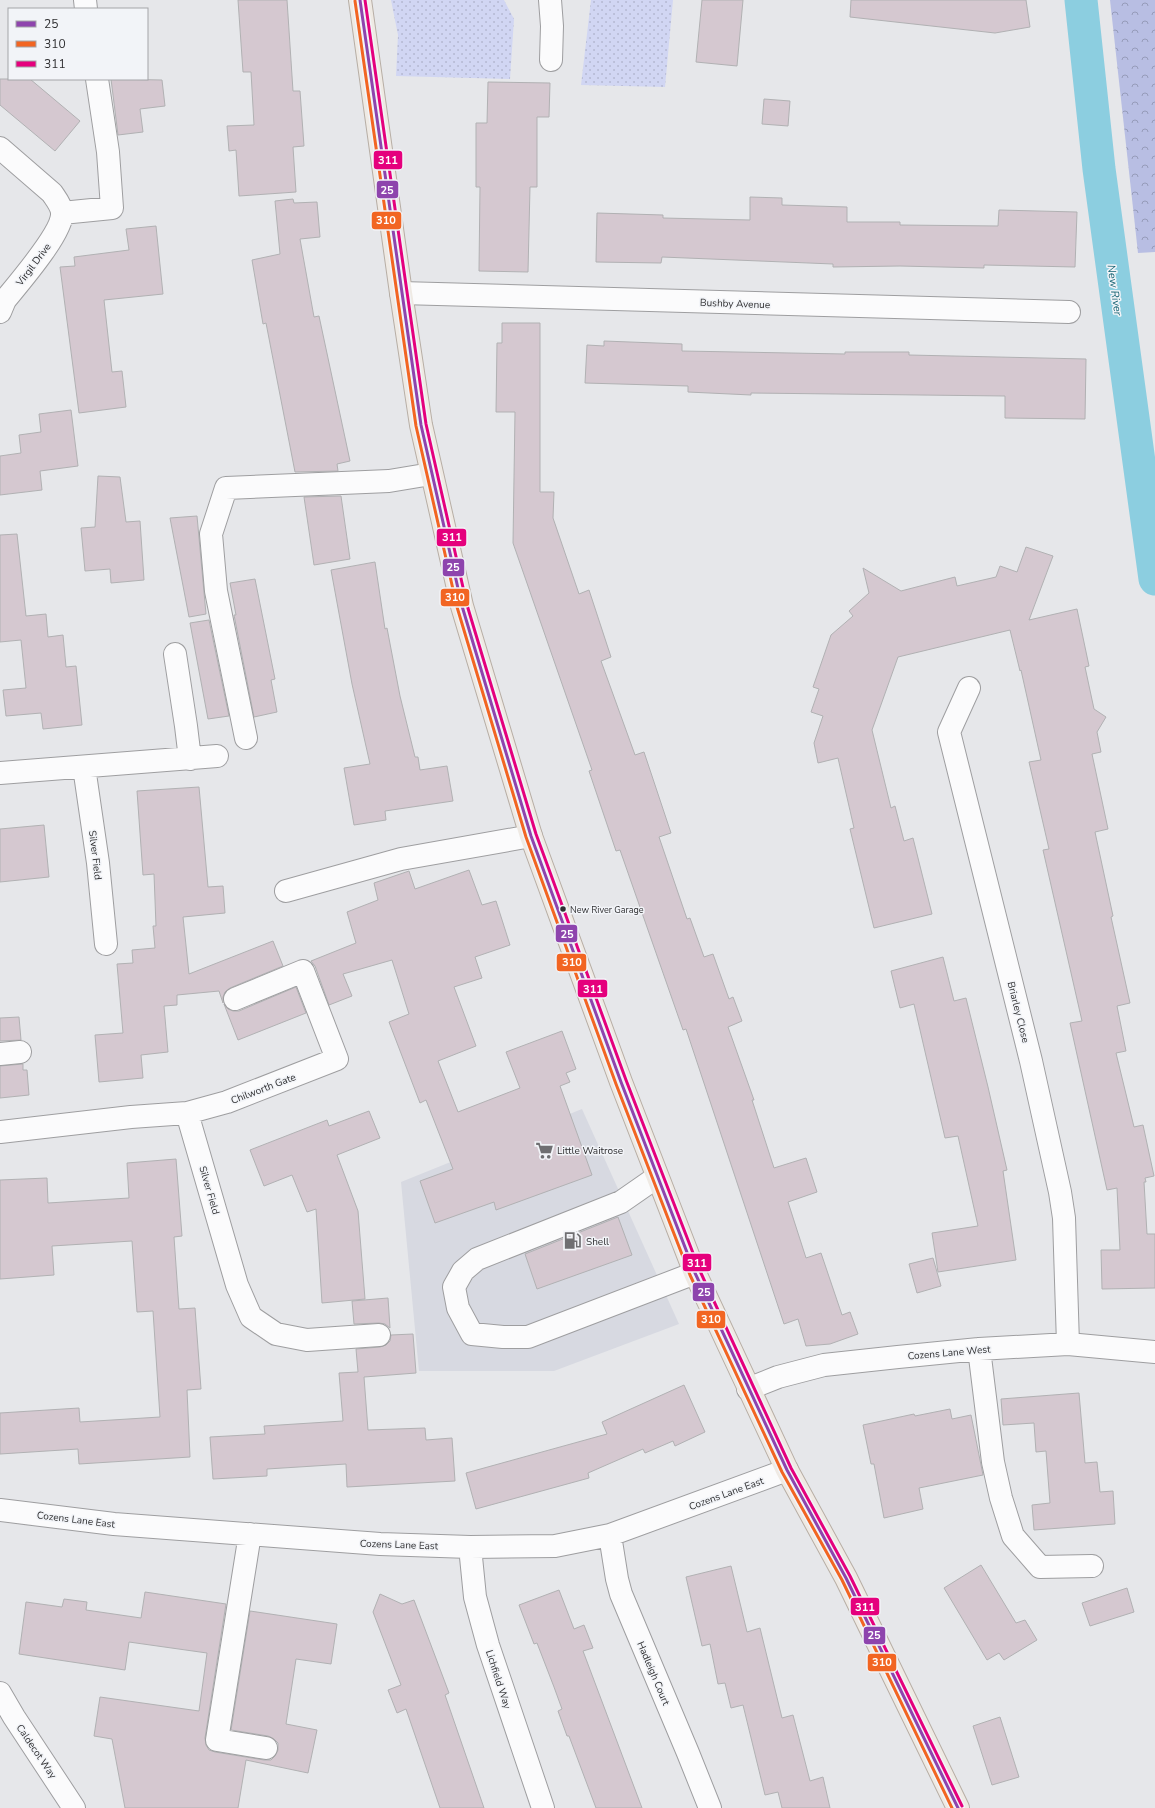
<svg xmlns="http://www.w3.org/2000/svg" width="1155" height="1808" font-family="'Nunito Sans',sans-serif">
<defs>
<pattern id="grass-dots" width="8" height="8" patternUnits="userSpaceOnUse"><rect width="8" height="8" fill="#d1d6f3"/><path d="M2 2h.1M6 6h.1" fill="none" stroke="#b4b8d1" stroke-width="1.8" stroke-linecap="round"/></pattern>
<pattern id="forest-crowns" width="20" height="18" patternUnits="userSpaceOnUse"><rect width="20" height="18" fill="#b8bee3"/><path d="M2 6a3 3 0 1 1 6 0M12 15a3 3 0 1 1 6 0" fill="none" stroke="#969bb9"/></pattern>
</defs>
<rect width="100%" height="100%" fill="#e6e7ea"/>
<!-- built -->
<path fill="#d7d9e1" d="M 582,1109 L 679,1324 L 554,1371 L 419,1371 L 401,1182 Z"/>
<!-- grass -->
<path fill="url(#grass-dots)" d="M 391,0 L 504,0 L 514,19 L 510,79 L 396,76 L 398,35 Z
M 591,0 L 673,0 L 665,87 L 581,85 Z"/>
<!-- forest -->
<path fill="url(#forest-crowns)" d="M 1110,0 L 1155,0 L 1155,252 L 1138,253 Z"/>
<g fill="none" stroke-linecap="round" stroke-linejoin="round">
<!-- canal -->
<path stroke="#8ccee0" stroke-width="33" d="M 1081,0 L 1099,169 L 1155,579"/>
</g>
<!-- building -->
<path fill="#d5c8d0" stroke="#b1b1b3" d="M 238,0 L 287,0 L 293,91 L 300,91 L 304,146 L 293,147 L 296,192 L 239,196 L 236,150 L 229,151 L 227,126 L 254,125 L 251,72 L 243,72 Z
M 702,0 L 743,0 L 737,66 L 696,62 Z
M 851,0 L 1026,0 L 1030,27 L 995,33 L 850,17 Z
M 0,79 L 30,79 L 80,121 L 55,151 L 0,105 Z
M 111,79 L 162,80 L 165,106 L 140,109 L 143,132 L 118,135 Z
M 488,82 L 550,83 L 549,117 L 537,117 L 537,187 L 530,187 L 528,272 L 479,271 L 480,187 L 476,187 L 476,123 L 487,123 Z
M 764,99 L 790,101 L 788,126 L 762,124 Z
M 750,197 L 782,198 L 782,205 L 847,207 L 847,222 L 900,222 L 900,225 L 998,226 L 999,210 L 1077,212 L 1075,267 L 984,265 L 984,268 L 900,266 L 833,267 L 833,264 L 662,257 L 661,263 L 596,262 L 597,213 L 663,215 L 663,218 L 750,220 Z
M 293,199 L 294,203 L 317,202 L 320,237 L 300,239 L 314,317 L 319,316 L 350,461 L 337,464 L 338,471 L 295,472 L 266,323 L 263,324 L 252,260 L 280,254 L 275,201 Z
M 156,226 L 163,294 L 104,300 L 112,372 L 122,371 L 126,407 L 79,413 L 60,267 L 75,266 L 74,257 L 129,250 L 126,229 Z
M 502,323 L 540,323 L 540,492 L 554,492 L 553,518 L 579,594 L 589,590 L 611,657 L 601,661 L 635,755 L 644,752 L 671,833 L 659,837 L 687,919 L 690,918 L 704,957 L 713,954 L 729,999 L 733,997 L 742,1021 L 728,1027 L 754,1100 L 752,1100 L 774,1168 L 806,1158 L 817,1192 L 788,1202 L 806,1258 L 821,1253 L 842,1315 L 850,1312 L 858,1334 L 830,1344 L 806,1346 L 798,1319 L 784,1324 L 686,1029 L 683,1030 L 620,850 L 616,851 L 589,771 L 592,770 L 513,543 L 515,412 L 496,412 L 497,343 L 502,343 Z
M 604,341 L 682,344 L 682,351 L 845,354 L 845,352 L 909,352 L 909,355 L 1086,359 L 1085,419 L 1005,418 L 1005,396 L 751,393 L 751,395 L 688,392 L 688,386 L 585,383 L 587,345 L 604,346 Z
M 71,410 L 78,466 L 40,471 L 42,490 L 0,495 L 0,456 L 21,453 L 19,435 L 41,432 L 39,414 Z
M 98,476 L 120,477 L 126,522 L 140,521 L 144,580 L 111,583 L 110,569 L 85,571 L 81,528 L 95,527 Z
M 341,496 L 350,559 L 314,565 L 304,497 Z
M 197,516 L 206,614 L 189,617 L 170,518 Z
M 17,534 L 26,616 L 46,614 L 48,637 L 63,635 L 66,667 L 76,666 L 82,725 L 43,729 L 41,713 L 6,716 L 3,690 L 26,688 L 21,640 L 0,642 L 0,535 Z
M 1026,547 L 1053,556 L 1029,620 L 1077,609 L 1089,666 L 1085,667 L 1094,709 L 1106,717 L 1097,732 L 1101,752 L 1092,754 L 1108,829 L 1095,832 L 1113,916 L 1111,917 L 1130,1003 L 1117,1006 L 1126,1051 L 1116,1053 L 1134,1127 L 1143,1125 L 1154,1176 L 1145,1178 L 1146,1182 L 1144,1182 L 1147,1234 L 1155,1234 L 1155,1288 L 1102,1289 L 1101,1250 L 1120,1250 L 1117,1188 L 1107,1190 L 1070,1023 L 1082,1021 L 1043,850 L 1049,849 L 1029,762 L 1041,760 L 1021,670 L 1020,671 L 1010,630 L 898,657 L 872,730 L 891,808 L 895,806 L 904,841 L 913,838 L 932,914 L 874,928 L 850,829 L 854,828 L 838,758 L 818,763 L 814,743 L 823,716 L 811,712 L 819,689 L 813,687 L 831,635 L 853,616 L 849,611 L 869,593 L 863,568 L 901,591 L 955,577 L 957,586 L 996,577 L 1000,566 L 1017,572 Z
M 375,562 L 385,629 L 387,628 L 400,696 L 415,757 L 418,757 L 420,770 L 447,766 L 453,801 L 385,811 L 386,820 L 354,825 L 344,768 L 370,764 L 352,684 L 331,570 Z
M 255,579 L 275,679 L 271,680 L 277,712 L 254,717 L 234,615 L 236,615 L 230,583 Z
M 209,620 L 229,716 L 208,719 L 190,623 Z
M 199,787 L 208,887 L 223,886 L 225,913 L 183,917 L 189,974 L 273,941 L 283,966 L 230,988 L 225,992 L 223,997 L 223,1003 L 219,991 L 177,995 L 177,1005 L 164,1006 L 168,1052 L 141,1055 L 143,1078 L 99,1082 L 95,1035 L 123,1033 L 117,964 L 133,963 L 132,950 L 155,948 L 153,926 L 156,926 L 154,874 L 143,875 L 137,791 Z
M 44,825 L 49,877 L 0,882 L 0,829 Z
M 469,870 L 482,905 L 496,901 L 510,945 L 475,957 L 482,978 L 454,987 L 476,1046 L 438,1061 L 458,1112 L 520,1088 L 506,1052 L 562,1031 L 576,1069 L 566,1073 L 570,1082 L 560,1086 L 592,1175 L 496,1210 L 494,1202 L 435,1223 L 420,1181 L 453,1169 L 426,1100 L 420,1103 L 389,1022 L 409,1014 L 392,960 L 343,974 L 352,996 L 329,1005 L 315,966 L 311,961 L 356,943 L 347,912 L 378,900 L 374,883 L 409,871 L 415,889 Z
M 943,957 L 954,1001 L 966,998 L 988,1087 L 1007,1170 L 1003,1171 L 1016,1260 L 938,1272 L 932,1233 L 978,1226 L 958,1136 L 945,1138 L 914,1004 L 900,1008 L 891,971 Z
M 296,987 L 306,1013 L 238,1040 L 224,1004 L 228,1009 L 233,1011 L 239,1011 Z
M 19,1017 L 21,1040 L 0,1041 L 0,1018 Z
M 23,1064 L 23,1070 L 27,1070 L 29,1095 L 0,1098 L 0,1066 Z
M 369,1111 L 380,1138 L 337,1155 L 358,1211 L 365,1299 L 322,1303 L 316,1209 L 307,1212 L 292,1175 L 264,1186 L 250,1150 L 327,1120 L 329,1126 Z
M 176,1159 L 182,1236 L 174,1237 L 179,1309 L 195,1308 L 201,1389 L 187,1390 L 190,1457 L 79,1464 L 78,1449 L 0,1454 L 0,1413 L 79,1408 L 80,1422 L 160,1417 L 153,1311 L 137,1312 L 132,1241 L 52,1246 L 54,1275 L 0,1279 L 0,1180 L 47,1178 L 48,1203 L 129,1198 L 127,1163 Z
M 618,1217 L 632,1255 L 537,1289 L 525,1254 Z
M 933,1258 L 941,1286 L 917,1293 L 909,1264 Z
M 388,1298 L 390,1328 L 385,1324 L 379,1323 L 354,1324 L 352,1301 Z
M 413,1334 L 416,1373 L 364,1377 L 368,1430 L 425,1428 L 426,1440 L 452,1438 L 455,1481 L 347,1487 L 346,1464 L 267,1469 L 267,1476 L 213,1479 L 210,1437 L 265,1434 L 264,1426 L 343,1421 L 339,1373 L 358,1372 L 356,1349 L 380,1347 L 386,1345 L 390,1341 L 391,1335 Z
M 684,1385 L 705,1432 L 675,1446 L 673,1441 L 645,1453 L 643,1449 L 588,1473 L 589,1478 L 476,1509 L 466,1473 L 607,1434 L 602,1422 Z
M 1079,1393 L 1085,1463 L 1097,1462 L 1100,1492 L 1113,1491 L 1115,1524 L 1034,1530 L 1032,1505 L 1050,1503 L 1046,1451 L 1036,1452 L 1034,1423 L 1003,1425 L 1001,1399 Z
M 950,1409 L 952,1419 L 971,1415 L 983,1475 L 919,1488 L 923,1509 L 884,1518 L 874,1464 L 871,1464 L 863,1425 L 914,1414 L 915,1416 Z
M 981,1565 L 1016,1623 L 1025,1620 L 1037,1640 L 1004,1660 L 999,1653 L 987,1660 L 944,1588 Z
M 731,1566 L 747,1632 L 760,1628 L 782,1718 L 793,1715 L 810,1781 L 823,1777 L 830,1808 L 782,1808 L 778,1792 L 765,1795 L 743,1705 L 731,1708 L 725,1683 L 718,1684 L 710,1644 L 702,1646 L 686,1577 Z
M 1127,1588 L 1134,1612 L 1090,1626 L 1082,1603 Z
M 559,1590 L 574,1629 L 584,1625 L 593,1648 L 583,1651 L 642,1808 L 596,1808 L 569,1736 L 567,1736 L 558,1711 L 562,1709 L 554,1687 L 537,1643 L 534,1644 L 519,1605 Z
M 145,1592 L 226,1604 L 205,1738 L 206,1745 L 209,1750 L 215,1752 L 264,1760 L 271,1760 L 275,1756 L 278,1750 L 278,1743 L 274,1739 L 268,1736 L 231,1730 L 250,1611 L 337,1624 L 331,1664 L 296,1659 L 286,1724 L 317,1730 L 308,1773 L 246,1760 L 238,1808 L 125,1808 L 112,1739 L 94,1736 L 100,1697 L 199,1711 L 207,1653 L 129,1642 L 125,1670 L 19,1654 L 26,1602 L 62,1607 L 64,1599 L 87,1602 L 86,1610 L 141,1618 Z
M 380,1594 L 402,1604 L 414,1600 L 449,1693 L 445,1695 L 484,1808 L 440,1808 L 406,1709 L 397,1713 L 388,1690 L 401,1685 L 373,1612 Z
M 1000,1717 L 1019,1777 L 992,1785 L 973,1726 Z"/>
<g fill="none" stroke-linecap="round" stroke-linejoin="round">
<defs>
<path id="minor" d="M 85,0 L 86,9
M 550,0 L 552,26 L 551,60
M 0,148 L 52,193 C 56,199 61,205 62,212 C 64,231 18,284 5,300 L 0,312
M 62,213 L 112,208 L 108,152 L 97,79
M 401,293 L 1069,312
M 175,654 L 186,726 L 190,759
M 969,688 L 949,732 L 1031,1061 L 1060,1192 L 1064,1218 L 1068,1344
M 246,738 L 216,591 L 211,534 L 226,488 L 389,481 L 431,474
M 84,767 L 98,863 L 106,944
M 0,773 L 217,756
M 286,891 L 401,859 L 531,836
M 0,1054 L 20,1052
M 187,1113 L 237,1285 L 251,1317 L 276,1334 L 307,1340 L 379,1335
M 0,1132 L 131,1117 L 187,1113 L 227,1102 L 337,1059 L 303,971 L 235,999
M 657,1177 L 621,1202 L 477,1259 L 463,1271 L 454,1287 L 458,1308 L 472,1334 L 503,1337 L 528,1337 L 695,1273
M 979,1349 L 993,1462 L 1001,1498 L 1013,1536 L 1040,1567 L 1092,1566
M 748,1389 L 778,1377 L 824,1365 L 898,1357 L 979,1349 L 1068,1344 L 1155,1352
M 0,1510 L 114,1524 L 380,1544 L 470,1547 L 555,1546 L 610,1535 L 787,1470
M 250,1534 L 217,1740 L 266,1748
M 610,1535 L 617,1579 L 621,1594 L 688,1753 L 710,1808
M 470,1547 L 475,1597 L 488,1645 L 543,1808
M 0,1693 L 14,1717 L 74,1808"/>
<path id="major" d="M 360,0 L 401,293 L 421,425 L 462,606 L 531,836 L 621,1082 L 695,1273 L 787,1470 L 846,1578 L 958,1808"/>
</defs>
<!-- minor casing -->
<use href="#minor" stroke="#9e9ea0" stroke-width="24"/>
<!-- major casing -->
<use href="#major" stroke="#b7aea5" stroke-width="24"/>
<!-- minor -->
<use href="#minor" stroke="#fbfbfc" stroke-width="22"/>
<!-- major -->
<use href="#major" stroke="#efeae4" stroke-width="22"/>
<defs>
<path id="bus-1" d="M 360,0 L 421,425 L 462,606 L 531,836 L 621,1082 L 695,1273 L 787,1470 L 846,1578 L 958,1808"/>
<path id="bus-2" d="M 355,1 L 416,426 L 457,607 L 526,837 L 616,1084 L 690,1275 L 782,1472 L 842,1580 L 952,1808"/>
<path id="bus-3" d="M 365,0 L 426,424 L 467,605 L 536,834 L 626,1080 L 700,1271 L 791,1468 L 850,1576 L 962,1806"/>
</defs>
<!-- bus-1 casing -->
<use href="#bus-1" stroke="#f2f4f8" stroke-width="6"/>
<!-- bus-2 casing -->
<use href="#bus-2" stroke="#f2f4f8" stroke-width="6"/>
<!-- bus-3 casing -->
<use href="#bus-3" stroke="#f2f4f8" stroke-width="6"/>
<!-- bus-1 -->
<use href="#bus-1" stroke="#8e44ad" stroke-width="3"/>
<!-- bus-2 -->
<use href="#bus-2" stroke="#f26522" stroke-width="3"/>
<!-- bus-3 -->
<use href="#bus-3" stroke="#e5007d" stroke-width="3"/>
</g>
<!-- icons -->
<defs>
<symbol id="supermarket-bare" viewBox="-9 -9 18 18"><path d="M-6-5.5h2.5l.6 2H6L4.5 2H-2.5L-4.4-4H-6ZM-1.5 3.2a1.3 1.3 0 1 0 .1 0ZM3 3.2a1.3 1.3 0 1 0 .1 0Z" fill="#6f6f72" stroke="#f2f4f8" stroke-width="2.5" paint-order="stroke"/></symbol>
<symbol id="fuel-bare" viewBox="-9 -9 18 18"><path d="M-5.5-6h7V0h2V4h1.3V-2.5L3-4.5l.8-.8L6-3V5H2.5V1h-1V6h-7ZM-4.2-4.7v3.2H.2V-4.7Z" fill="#6f6f72" stroke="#f2f4f8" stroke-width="2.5" paint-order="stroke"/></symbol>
</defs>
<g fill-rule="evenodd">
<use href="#supermarket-bare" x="532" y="1138" width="25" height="25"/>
<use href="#fuel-bare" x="560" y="1228" width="25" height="25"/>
</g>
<!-- markers -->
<circle fill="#2f2f31" stroke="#f2f4f8" stroke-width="1.5" cx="563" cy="909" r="3.5"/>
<g text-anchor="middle" stroke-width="3" stroke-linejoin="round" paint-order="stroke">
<!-- bus labels -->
<g font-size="9" fill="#2f2f31" stroke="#f2f4f8" text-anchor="start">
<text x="570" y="913">New River Garage</text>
</g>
<!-- street labels -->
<g font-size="10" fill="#2f2f31" stroke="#f2f4f8">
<text transform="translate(33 264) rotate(-53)" y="4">Virgil Drive</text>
<text transform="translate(735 303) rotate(2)" y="4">Bushby Avenue</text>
<text transform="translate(96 855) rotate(83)" y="4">Silver Field</text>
<text transform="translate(1019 1012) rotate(76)" y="4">Briarley Close</text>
<text transform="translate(263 1088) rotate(-21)" y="4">Chilworth Gate</text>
<text transform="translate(210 1190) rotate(74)" y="4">Silver Field</text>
<text transform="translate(949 1352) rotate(-5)" y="4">Cozens Lane West</text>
<text transform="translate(726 1493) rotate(-20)" y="4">Cozens Lane East</text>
<text transform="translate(76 1519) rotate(7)" y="4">Cozens Lane East</text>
<text transform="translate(399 1544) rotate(2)" y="4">Cozens Lane East</text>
<text transform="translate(654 1673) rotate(67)" y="4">Hadleigh Court</text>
<text transform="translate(499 1679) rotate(72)" y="4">Lichfield Way</text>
<text transform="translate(37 1751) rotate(56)" y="4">Caldecot Way</text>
</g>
<!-- poi labels -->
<g font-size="10" fill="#2f2f31" stroke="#f2f4f8" text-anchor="start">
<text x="557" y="1154">Little Waitrose</text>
<text x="586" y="1245">Shell</text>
</g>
<!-- water labels -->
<g font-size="11" font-style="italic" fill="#146272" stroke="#f2f4f8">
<text transform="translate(1115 290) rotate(82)" y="4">New River</text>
</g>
</g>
<g stroke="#f2f4f8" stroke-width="1.5">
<rect x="373" y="150" width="30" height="20" rx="4" fill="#e5007d"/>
<rect x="376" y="180" width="23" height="19" rx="4" fill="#8e44ad"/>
<rect x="371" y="211" width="31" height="19" rx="4" fill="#f26522"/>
<rect x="436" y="528" width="31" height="19" rx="4" fill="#e5007d"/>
<rect x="442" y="558" width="23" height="19" rx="4" fill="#8e44ad"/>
<rect x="440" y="588" width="30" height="19" rx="4" fill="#f26522"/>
<rect x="555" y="924" width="23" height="19" rx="4" fill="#8e44ad"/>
<rect x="556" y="953" width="31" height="19" rx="4" fill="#f26522"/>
<rect x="577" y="979" width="31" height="19" rx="4" fill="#e5007d"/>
<rect x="682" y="1253" width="30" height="19" rx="4" fill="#e5007d"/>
<rect x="692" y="1282" width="23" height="20" rx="4" fill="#8e44ad"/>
<rect x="696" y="1310" width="30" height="19" rx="4" fill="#f26522"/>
<rect x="850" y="1597" width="30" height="19" rx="4" fill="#e5007d"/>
<rect x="863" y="1626" width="23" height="19" rx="4" fill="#8e44ad"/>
<rect x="867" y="1653" width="30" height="19" rx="4" fill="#f26522"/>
</g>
<g font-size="11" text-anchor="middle" font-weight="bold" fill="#fff">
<text x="388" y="164">311</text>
<text x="387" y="194">25</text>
<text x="386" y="224">310</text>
<text x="452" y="541">311</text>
<text x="453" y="571">25</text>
<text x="455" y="601">310</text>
<text x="567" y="938">25</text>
<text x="572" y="966">310</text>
<text x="593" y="993">311</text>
<text x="697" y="1267">311</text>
<text x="704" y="1296">25</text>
<text x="711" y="1323">310</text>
<text x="865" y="1611">311</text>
<text x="874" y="1639">25</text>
<text x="882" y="1666">310</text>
</g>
<!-- legend -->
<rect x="8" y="8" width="140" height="72" fill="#f2f4f8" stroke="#a4a5a8"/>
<rect x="16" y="21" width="20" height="6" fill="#8e44ad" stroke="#a4a5a8"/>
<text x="44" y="28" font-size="12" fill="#2f2f31">25</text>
<rect x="16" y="41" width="20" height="6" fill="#f26522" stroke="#a4a5a8"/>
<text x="44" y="48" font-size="12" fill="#2f2f31">310</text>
<rect x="16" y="61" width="20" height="6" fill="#e5007d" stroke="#a4a5a8"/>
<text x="44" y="68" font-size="12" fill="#2f2f31">311</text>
</svg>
